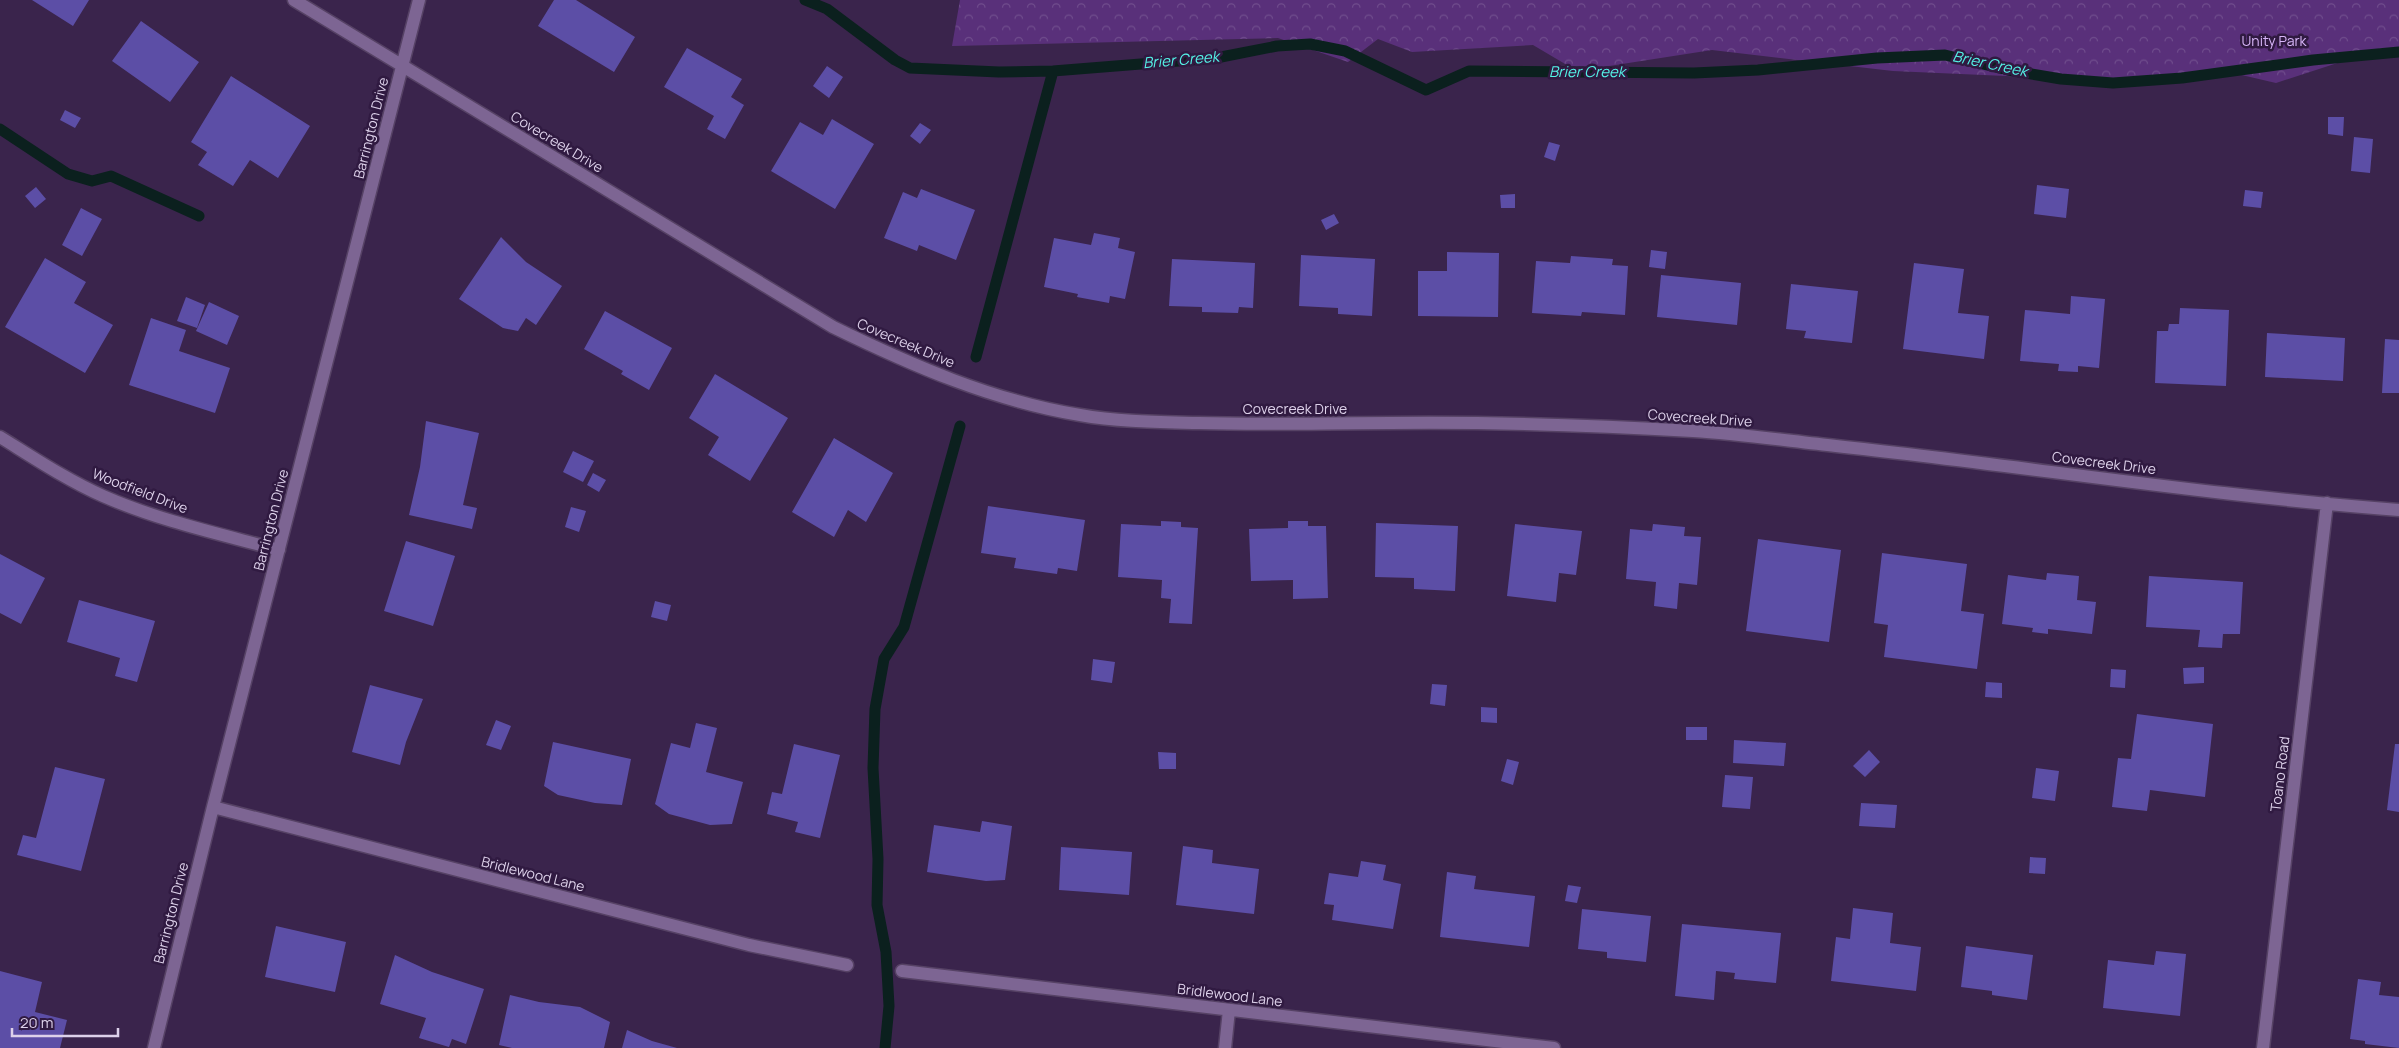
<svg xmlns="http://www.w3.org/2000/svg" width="2399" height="1048" font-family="Manrope,sans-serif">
<defs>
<pattern id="park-crowns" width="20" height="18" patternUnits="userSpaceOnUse" patternTransform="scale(1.25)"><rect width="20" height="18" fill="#59307a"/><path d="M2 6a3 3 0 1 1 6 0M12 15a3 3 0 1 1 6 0" fill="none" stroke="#704d8d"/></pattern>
</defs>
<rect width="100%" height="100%" fill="#3a244c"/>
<!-- park -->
<path fill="url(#park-crowns)" d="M 960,0 L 2399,0 L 2399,50 L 2365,54 L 2276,83 L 2233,73 L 2115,81 L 1893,71 L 1712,50 L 1577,71 L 1533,45 L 1412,52 L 1378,39 L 1348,62 L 1278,38 L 952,46 Z"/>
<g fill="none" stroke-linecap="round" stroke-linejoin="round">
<!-- stream -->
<path stroke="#0b201e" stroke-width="11" d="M 805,0 L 827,9 L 895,60 L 910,68 L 999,72 L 1053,71 L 1216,58 L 1277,46 L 1310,44 L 1345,51 L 1426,90 L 1469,71 L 1694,73 L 1758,70 L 1877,58 L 1945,55 L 2008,70 L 2061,79 L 2113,83 L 2182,78 L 2313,60 L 2399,52
M 0,129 L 68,174 L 92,181 L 111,176 L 199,216
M 976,357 L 1053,71
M 885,1048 L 889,1006 L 886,952 L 877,905 L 878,859 L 873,768 L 875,709 L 884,659 L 904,627 L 960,426"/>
</g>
<!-- building -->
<path fill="#5c4ea6" d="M 32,0 L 89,0 L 73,26 Z
M 554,0 L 576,0 L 635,37 L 614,72 L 538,26 Z
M 141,21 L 199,62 L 170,102 L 112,61 Z
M 687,48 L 742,79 L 731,97 L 744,105 L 725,139 L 707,129 L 714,116 L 664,87 Z
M 827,66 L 843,77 L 829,98 L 813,86 Z
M 231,76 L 310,126 L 278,178 L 250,160 L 233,186 L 198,165 L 207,152 L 191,142 Z
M 65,110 L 81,118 L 75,128 L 60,120 Z
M 2328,117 L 2344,117 L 2343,136 L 2328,134 Z
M 832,119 L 874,144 L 835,209 L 771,171 L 800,122 L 823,135 Z
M 920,123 L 931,130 L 920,144 L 910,136 Z
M 2354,137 L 2373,139 L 2370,173 L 2351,171 Z
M 1549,142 L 1560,145 L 1555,161 L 1544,157 Z
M 2037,185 L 2069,189 L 2066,218 L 2034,214 Z
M 36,187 L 46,199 L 35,208 L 25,196 Z
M 921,189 L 975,210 L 956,260 L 919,245 L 917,251 L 884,238 L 903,192 L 917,198 Z
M 2245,190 L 2263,192 L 2261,208 L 2243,206 Z
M 1515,194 L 1515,208 L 1501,208 L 1500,195 Z
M 81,208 L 102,219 L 82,256 L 62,245 Z
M 1334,214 L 1339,223 L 1326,230 L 1321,220 Z
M 1094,233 L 1120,238 L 1118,248 L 1135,252 L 1125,299 L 1110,296 L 1109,303 L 1077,297 L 1078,294 L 1044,287 L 1054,238 L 1091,245 Z
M 501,237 L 526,262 L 562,286 L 536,325 L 526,318 L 518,331 L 503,328 L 459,299 Z
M 1651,250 L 1667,252 L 1665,269 L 1649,267 Z
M 1447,252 L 1499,253 L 1498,317 L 1418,316 L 1418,271 L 1447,271 Z
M 1301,255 L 1375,259 L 1372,316 L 1338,314 L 1338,308 L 1299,306 Z
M 1571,256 L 1613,259 L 1612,265 L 1628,266 L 1625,315 L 1582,312 L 1581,316 L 1532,313 L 1536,261 L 1570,263 Z
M 45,258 L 86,282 L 74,303 L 113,325 L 85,373 L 5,327 Z
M 1172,259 L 1255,263 L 1253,308 L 1239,307 L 1238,313 L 1202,312 L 1202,307 L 1169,306 Z
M 1914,263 L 1964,269 L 1958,313 L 1989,316 L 1984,359 L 1903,349 Z
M 1661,275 L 1741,283 L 1737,325 L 1657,317 Z
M 1791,284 L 1858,291 L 1852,343 L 1804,338 L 1806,331 L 1786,329 Z
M 2071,296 L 2105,299 L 2099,368 L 2078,366 L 2078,372 L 2058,371 L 2059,364 L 2020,361 L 2025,310 L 2070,314 Z
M 186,297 L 205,305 L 197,328 L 177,321 Z
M 209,302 L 239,316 L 227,345 L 196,331 Z
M 2180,308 L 2229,310 L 2226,386 L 2155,383 L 2157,331 L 2168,331 L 2169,324 L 2179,324 Z
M 605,311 L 672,348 L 649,390 L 621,374 L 623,371 L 584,349 Z
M 151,318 L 186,330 L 179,351 L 230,368 L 215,413 L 129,385 Z
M 2267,333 L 2345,338 L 2343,381 L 2265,377 Z
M 2385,339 L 2399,340 L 2399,393 L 2382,393 Z
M 715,374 L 788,418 L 750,481 L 708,455 L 719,437 L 689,418 Z
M 426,421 L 479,433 L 463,505 L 477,508 L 472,529 L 409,515 L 420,467 Z
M 834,438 L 893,473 L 866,522 L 848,510 L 834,537 L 792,512 Z
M 573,451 L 594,461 L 583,482 L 563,472 Z
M 593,473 L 606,480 L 599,492 L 587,485 Z
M 988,506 L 1085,520 L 1077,571 L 1058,568 L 1057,574 L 1014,568 L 1016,558 L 981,553 Z
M 571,507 L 586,511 L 579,532 L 565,527 Z
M 1161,521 L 1181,522 L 1181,527 L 1198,528 L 1192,624 L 1169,623 L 1171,599 L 1161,598 L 1162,580 L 1118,577 L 1121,524 L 1161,526 Z
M 1288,521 L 1308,521 L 1308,526 L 1326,526 L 1328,598 L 1293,599 L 1293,580 L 1251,581 L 1249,529 L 1288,528 Z
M 1376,523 L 1458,526 L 1455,591 L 1414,589 L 1414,578 L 1375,577 Z
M 1515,524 L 1582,531 L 1576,575 L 1559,573 L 1556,602 L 1507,596 Z
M 1653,524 L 1685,527 L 1684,536 L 1701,537 L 1697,585 L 1679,583 L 1677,609 L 1654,606 L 1656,582 L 1626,579 L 1630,529 L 1652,531 Z
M 1758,539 L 1841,550 L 1829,642 L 1746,631 Z
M 406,541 L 455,556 L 433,626 L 384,611 Z
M 1882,553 L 1967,564 L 1961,611 L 1984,614 L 1977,669 L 1884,657 L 1888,625 L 1874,623 Z
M 0,554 L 45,578 L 21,624 L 0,613 Z
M 2047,573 L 2079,576 L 2077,600 L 2096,602 L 2092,634 L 2048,629 L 2048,634 L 2032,632 L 2033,628 L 2002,624 L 2008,575 L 2046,580 Z
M 2149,576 L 2243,582 L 2240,634 L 2223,634 L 2222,648 L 2198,647 L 2200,630 L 2146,627 Z
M 79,600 L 155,621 L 137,682 L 115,676 L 120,658 L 67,642 Z
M 655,601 L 671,605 L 667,621 L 651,617 Z
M 1093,659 L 1115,662 L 1112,683 L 1091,680 Z
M 2204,667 L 2204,683 L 2184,684 L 2183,668 Z
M 2111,669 L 2126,670 L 2125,688 L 2110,687 Z
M 1986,682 L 2002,683 L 2002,698 L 1985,697 Z
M 1432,684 L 1447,685 L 1445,706 L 1430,704 Z
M 370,685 L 423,699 L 406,742 L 400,765 L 352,752 Z
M 1481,707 L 1497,708 L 1497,723 L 1481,722 Z
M 2137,714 L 2213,724 L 2205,797 L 2150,790 L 2147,811 L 2112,807 L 2118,758 L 2131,759 Z
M 496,720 L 511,726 L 501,750 L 486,745 Z
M 696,723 L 717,728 L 706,772 L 743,782 L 732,824 L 710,825 L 669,814 L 655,804 L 671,743 L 690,748 Z
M 1686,727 L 1707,727 L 1707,740 L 1686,740 Z
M 1734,740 L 1786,743 L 1784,766 L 1733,763 Z
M 553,742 L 631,759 L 622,805 L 595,803 L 558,795 L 544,786 Z
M 794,744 L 840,755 L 820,838 L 795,832 L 798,822 L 767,814 L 772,792 L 782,794 Z
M 2395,744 L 2399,744 L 2399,812 L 2387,810 Z
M 1869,750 L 1880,762 L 1865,777 L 1853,766 Z
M 1158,752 L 1176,753 L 1176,769 L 1159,769 Z
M 1507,759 L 1519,762 L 1513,785 L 1501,781 Z
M 55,767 L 105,779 L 81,871 L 17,855 L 23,835 L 36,838 Z
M 2036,768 L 2059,771 L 2055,801 L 2032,798 Z
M 1725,775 L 1753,777 L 1750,809 L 1722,807 Z
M 1861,803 L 1897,805 L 1895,828 L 1859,826 Z
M 982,821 L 1012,826 L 1005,880 L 986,881 L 927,872 L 934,825 L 980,832 Z
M 1183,846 L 1213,850 L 1212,863 L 1259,869 L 1254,914 L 1176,905 Z
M 1061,847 L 1132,852 L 1129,895 L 1059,890 Z
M 2030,857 L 2046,858 L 2045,874 L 2029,873 Z
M 1361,861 L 1386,865 L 1383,880 L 1401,884 L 1393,929 L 1332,920 L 1334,905 L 1324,904 L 1329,873 L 1358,877 Z
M 1447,872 L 1476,876 L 1474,889 L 1535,896 L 1529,947 L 1440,937 Z
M 1568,885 L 1581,887 L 1577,903 L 1565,901 Z
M 1853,908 L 1893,913 L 1890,943 L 1921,947 L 1916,991 L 1831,981 L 1836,937 L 1850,939 Z
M 1582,909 L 1651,916 L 1646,962 L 1607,958 L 1607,952 L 1578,949 Z
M 1682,924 L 1781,933 L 1776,983 L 1734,979 L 1735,973 L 1716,971 L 1714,1000 L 1675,996 Z
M 276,926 L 346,942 L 335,992 L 265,977 Z
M 1966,946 L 2033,955 L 2027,1000 L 1992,995 L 1992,991 L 1961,987 Z
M 2156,951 L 2186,954 L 2180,1016 L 2103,1008 L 2108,960 L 2154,965 Z
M 395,955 L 432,972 L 484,989 L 466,1044 L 452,1039 L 449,1047 L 419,1038 L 426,1018 L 380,1004 Z
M 0,971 L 42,982 L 35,1012 L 67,1020 L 60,1048 L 0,1048 Z
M 2358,979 L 2381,982 L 2379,995 L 2399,997 L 2399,1048 L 2365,1044 L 2365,1041 L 2350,1039 Z
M 510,995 L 539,1002 L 580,1007 L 610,1022 L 604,1048 L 512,1048 L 499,1045 Z
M 627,1030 L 652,1041 L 677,1048 L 622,1048 Z"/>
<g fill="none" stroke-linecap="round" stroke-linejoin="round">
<defs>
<path id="minor" d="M 294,0 L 833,327 C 911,365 993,401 1080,415 C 1119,422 1159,422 1199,423 C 1263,425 1327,423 1390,423 C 1491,422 1593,425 1693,431 C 1741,434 1789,441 1836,446 C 2024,466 2211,496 2399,510
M 0,437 C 34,458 67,480 103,496 C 160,521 220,534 279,550
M 213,807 L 749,945 L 847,965
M 902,971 L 1554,1048
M 154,1048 L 213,807 L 419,0
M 1225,1048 L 1229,1010
M 2263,1048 L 2327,503"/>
</defs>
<!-- minor casing -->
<use href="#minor" stroke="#564265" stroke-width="15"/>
<!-- minor -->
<use href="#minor" stroke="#7d6593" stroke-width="12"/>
</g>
<g text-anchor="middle" stroke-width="5" stroke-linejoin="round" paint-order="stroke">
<!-- park labels -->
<g font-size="14" fill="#d7b5f8" stroke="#301a41">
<text x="2274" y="46">Unity Park</text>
</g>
<!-- street labels -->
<g font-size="14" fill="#ddd1ea" stroke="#301a41">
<text transform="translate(371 128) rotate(-76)" y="5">Barrington Drive</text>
<text transform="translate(557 142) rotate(31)" y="5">Covecreek Drive</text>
<text transform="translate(906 343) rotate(23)" y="5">Covecreek Drive</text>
<text x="1295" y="414">Covecreek Drive</text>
<text transform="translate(1700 418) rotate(4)" y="5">Covecreek Drive</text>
<text transform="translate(2104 463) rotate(7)" y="5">Covecreek Drive</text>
<text transform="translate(140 491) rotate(21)" y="5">Woodfield Drive</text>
<text transform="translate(271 520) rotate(-76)" y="5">Barrington Drive</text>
<text transform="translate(2280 774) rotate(-83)" y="5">Toano Road</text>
<text transform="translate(533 874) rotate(14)" y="5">Bridlewood Lane</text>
<text transform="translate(171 913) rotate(-76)" y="5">Barrington Drive</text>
<text transform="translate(1230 995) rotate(7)" y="5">Bridlewood Lane</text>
</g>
<!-- water labels -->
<g font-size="15" font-style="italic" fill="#54f4e7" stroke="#301a41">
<text transform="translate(1181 60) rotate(-5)" y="5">Brier Creek</text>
<text transform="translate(1990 64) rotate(12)" y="5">Brier Creek</text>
<text x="1587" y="77">Brier Creek</text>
</g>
</g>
<!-- scale -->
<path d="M12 1028v8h106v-8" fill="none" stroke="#ddd1ea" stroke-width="2.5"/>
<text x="20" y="1028" font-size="15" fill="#ddd1ea" stroke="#301a41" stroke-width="4" paint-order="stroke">20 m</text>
</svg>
